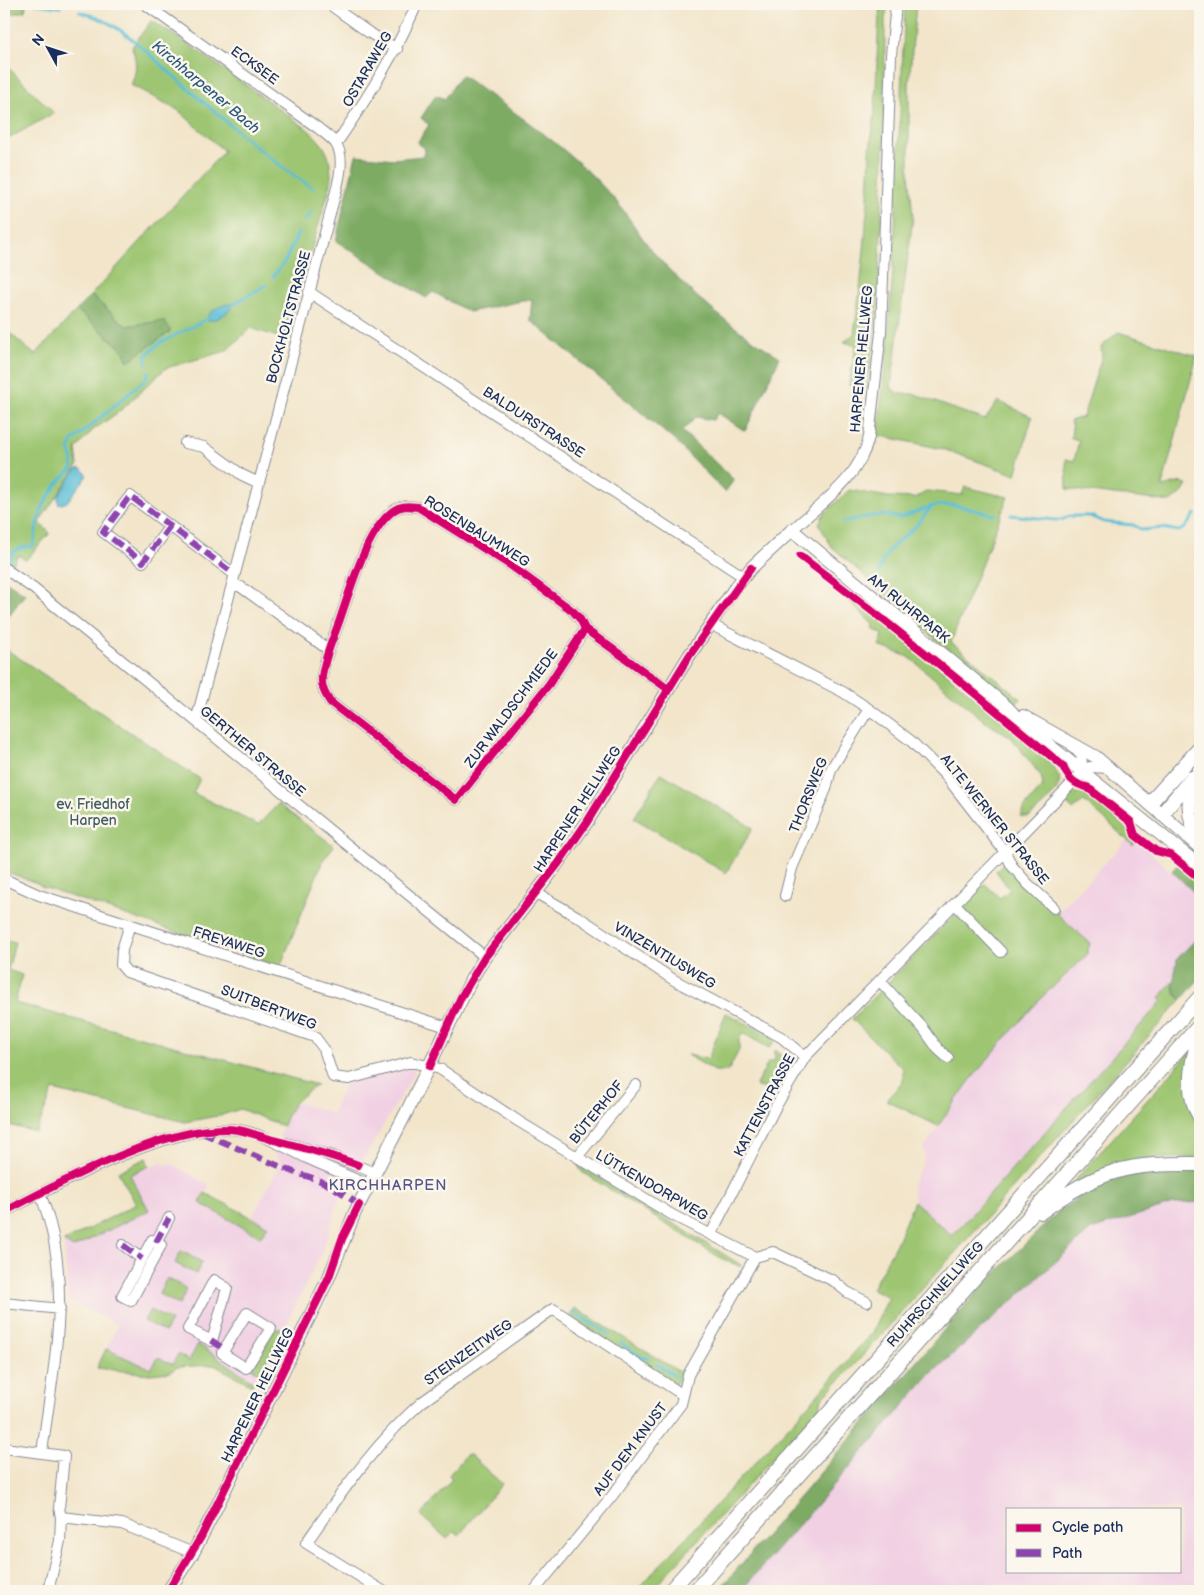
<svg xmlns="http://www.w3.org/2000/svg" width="1204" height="1595" font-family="'Balsamiq Sans',sans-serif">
<rect width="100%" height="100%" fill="#fbf7ec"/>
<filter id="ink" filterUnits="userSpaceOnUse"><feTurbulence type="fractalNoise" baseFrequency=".02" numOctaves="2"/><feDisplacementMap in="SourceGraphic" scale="10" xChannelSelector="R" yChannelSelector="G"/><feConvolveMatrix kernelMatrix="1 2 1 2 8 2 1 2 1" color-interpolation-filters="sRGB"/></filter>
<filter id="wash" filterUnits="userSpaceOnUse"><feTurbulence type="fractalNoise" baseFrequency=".0096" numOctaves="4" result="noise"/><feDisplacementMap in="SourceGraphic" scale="20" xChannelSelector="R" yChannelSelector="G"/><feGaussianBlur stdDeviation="1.12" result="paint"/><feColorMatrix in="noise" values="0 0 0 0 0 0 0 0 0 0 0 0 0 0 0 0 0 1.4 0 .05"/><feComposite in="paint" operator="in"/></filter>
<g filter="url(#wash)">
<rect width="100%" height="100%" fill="#f2e5ca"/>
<!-- built -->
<path fill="#f1d0e3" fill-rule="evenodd" d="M 1136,839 L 1200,898 L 1200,935 L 1177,959 L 1172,982 L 1160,998 L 1163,1001 L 951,1236 L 914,1201 L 912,1185 L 925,1158 L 924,1148 L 969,1082 L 1002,1042 L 1043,996 L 1086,956 L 1090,943 L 1057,913 L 1127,840 L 1132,845 Z
M 399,1068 L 413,1069 L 415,1071 L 339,1201 L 321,1254 L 257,1384 L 198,1344 L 189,1361 L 152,1369 L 106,1349 L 118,1325 L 68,1300 L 64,1242 L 73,1247 L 149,1210 L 130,1175 L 161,1162 L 167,1166 L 170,1163 L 209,1185 L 205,1193 L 252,1217 L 281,1163 L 275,1153 L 283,1126 L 293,1105 L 301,1103 L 311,1108 L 312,1106 L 332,1113 L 345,1084 Z
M 1200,1202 L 1200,1591 L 741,1591 L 931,1374 L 1091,1230 L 1173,1204 ZM 1008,1509 L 1180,1509 L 1180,1571 L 1008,1571 Z"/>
<!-- green -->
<path fill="#9ec672" stroke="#5c7a68" d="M 4,4 L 26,5 L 25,11 L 12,14 L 4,10 Z
M 880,4 L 888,4 L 885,19 L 884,157 L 878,306 L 867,390 L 849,385 L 856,345 L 844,342 L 854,334 C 863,273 868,213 870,152 C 871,138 874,124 875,110 C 877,75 877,39 880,4 Z
M 905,4 L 916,4 L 909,85 L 909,171 L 913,217 L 891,388 L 899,394 L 913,394 L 985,420 L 998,401 L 1032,417 L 1016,475 L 943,449 L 877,435 L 886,361 L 893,271 Z
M 151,21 L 188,44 L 306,128 C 328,148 331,155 331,184 L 284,339 L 251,328 L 226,351 L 166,368 L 120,411 L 93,430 L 76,449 L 78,465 L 39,522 L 50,533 L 26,560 L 18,555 L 13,564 L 4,559 L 4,328 L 35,355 L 77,310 L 123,350 L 128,361 L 140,351 L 164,321 L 126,326 L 91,295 L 224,151 L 178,110 L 131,85 C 137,72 137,61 132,47 Z
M 4,63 L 54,113 L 4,141 Z
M 1118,332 L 1197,356 L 1162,487 L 1182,482 L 1187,485 L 1183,492 L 1171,502 L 1067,489 L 1066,459 L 1074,461 L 1079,440 L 1071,438 L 1072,428 L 1070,421 L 1083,417 L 1102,356 L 1101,347 Z
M 965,487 L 1008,497 L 951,642 L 1021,699 L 1014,704 L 940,643 L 832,547 L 819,524 L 823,515 L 849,490 L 888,497 L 915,498 L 928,491 L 962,495 Z
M 847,594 C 897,632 946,673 994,713 C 1011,728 1051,757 1059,777 C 1064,789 1038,810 1029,817 L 1021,817 L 1025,807 L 1043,786 L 1041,776 L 1010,736 L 988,724 L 909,657 L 879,646 L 883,634 L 873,629 L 874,626 L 845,597 Z
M 4,648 L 200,779 L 193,793 L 258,825 L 278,804 L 334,846 L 323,860 L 280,967 L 43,887 L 37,883 L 4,871 L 4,678 L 6,670 L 4,665 Z
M 661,773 L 753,828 L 726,873 L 634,818 Z
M 1072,793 L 1089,793 L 1136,839 L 1133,845 L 1084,801 L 1073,810 L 1064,801 Z
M 1003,863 L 1059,911 L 1057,914 L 1090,943 L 1086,956 L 1043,996 L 1002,1042 L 969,1082 L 938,1126 L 886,1100 L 903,1082 L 903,1069 L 852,1019 L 985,884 L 1000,898 L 1010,890 L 996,871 Z
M 4,939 L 15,942 L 8,970 L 22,975 L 15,1003 L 317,1085 C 299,1097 290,1104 283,1126 L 240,1109 L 222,1115 L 185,1122 L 53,1090 L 36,1132 L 4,1124 Z
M 1172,982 L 1175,994 L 1181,1000 L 857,1362 L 822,1398 L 820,1407 L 651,1591 L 636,1591 L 815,1398 L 872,1332 L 889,1297 L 872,1289 L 896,1244 L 914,1201 L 952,1236 L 1162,1001 L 1160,998 Z
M 726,1013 L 773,1037 L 774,1043 L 769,1048 L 744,1034 L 741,1035 L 739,1040 L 739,1050 L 728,1071 L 715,1071 L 687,1055 L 708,1059 Z
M 776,1050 L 789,1065 L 772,1097 L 764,1091 L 763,1087 L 758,1088 L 756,1085 L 769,1061 L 771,1063 L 775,1059 L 774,1052 Z
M 1191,1051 L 1197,1123 L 1200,1126 L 1200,1158 L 1151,1158 L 1120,1163 L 1070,1186 Z
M 146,1158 L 149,1166 L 130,1175 L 149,1210 L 73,1248 L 64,1242 L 136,1204 L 118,1172 Z
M 577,1164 L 741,1265 L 741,1267 L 719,1257 L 582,1172 Z
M 205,1193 L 268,1226 L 260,1237 L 200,1203 Z
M 181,1251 L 202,1262 L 196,1274 L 175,1263 Z
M 167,1278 L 187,1289 L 179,1305 L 159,1294 Z
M 575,1308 L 683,1374 L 674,1386 L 570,1316 Z
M 150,1310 L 171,1321 L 165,1332 L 144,1321 Z
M 275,1329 L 284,1329 L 259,1373 L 252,1368 Z
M 198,1344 L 254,1382 L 252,1385 L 214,1365 L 177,1367 L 170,1372 L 150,1374 L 97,1368 L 106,1349 L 151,1369 L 158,1358 L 173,1364 L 178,1354 L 189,1361 Z
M 468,1453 L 502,1484 L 459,1535 L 455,1531 L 447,1539 L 421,1516 L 452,1479 L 449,1475 Z"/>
<!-- forest -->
<path fill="#7eab64" stroke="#4c6d61" d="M 461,75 C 512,111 567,146 609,193 C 626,211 638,234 654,253 C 690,295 733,329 780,357 L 745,431 L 718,413 L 713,420 L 696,417 L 682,431 L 734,480 L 725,492 L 674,440 L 530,320 L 532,299 L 469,312 L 433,292 L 426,298 L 336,241 L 356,155 L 394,159 L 423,156 L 425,148 L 417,143 L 429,125 L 421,118 L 436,95 L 445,99 Z
M 91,295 L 126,326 L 164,321 L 171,331 L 128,361 L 123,350 L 77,310 Z
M 4,580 L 25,594 L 4,622 Z
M 1177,865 L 1200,883 L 1200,898 L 1172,871 Z
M 1200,935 L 1200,978 L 1181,1000 C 1168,987 1176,975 1177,959 Z
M 1200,1169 L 1200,1202 L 1173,1204 L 1091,1230 L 931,1374 L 741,1591 L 718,1591 L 983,1285 L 1059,1211 L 1103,1182 L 1141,1173 Z"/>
<!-- water -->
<path fill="#58bed6" stroke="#3a769a" d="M 234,304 C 230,312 216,322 206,320 C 212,308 222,304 234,304 Z
M 80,468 L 87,474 L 86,477 L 67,502 L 62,504 L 58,503 L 58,496 L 76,470 Z"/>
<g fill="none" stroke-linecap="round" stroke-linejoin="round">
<!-- stream -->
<path stroke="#58bed6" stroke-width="3" d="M 37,4 L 60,7
M 80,12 C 120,21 146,52 176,78 C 220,116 264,157 313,188
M 304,221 L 311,213
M 273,277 L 285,261 L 298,233
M 232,305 L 266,285
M 146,363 L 147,354 L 160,343 L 209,318
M 1011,515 L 1055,520 L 1062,520 L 1069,516 L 1090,516 L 1104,522 L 1133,525 L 1143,530 L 1162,528 L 1179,531 L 1185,528 L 1195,514
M 843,522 L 871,516 L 885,515 L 900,518 L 932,506 L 954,505 L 995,515
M 10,560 L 14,551 L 24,547 L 32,547 C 37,539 35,530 38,521 C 42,503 58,480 72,469 L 73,460 L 69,450 L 73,441 L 147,378 L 148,371
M 879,572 C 884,553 893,545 908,533 C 917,526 925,515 932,506
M 573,1312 L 610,1335
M 621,1343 L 641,1357 L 648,1358
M 656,1364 L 675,1376"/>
</g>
</g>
<g filter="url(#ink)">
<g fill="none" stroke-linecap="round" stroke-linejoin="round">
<defs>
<path id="minor" d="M 145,4 L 318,128 C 324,133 332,138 336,144 C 348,162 334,195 330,214 L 196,721
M 329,4 L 368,32 L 397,49
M 336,144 C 368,97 394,56 417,4
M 309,292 L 744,577
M 185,443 L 204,447 L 242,475 L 259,483
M 170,526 L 143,562 L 103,532 L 130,496 L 234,574
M 792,530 C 821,503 860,478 869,437 L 881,332 L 891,55 L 896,4
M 4,568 L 34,589 L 485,957
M 233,584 L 241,587 L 329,650
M 710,624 L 843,692 L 869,709 L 911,741 L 946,776 L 1005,852 L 1012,866 L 1028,884 L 1054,908
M 585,629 L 549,684 L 456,800 L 330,702 C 325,694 321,687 322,677 C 324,658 333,639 339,622 C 350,591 366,531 393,511 C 400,505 409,506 418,507 L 510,565 L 573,611 L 580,619 L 585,629 L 668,689
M 1073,747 L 1081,755 L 1083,772
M 4,879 L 39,895 L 447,1027
M 536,893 L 580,918 L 674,980 L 781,1037 L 805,1057
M 785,896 L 792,868 L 826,789 L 831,769 L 869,709
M 955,904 L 1001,952
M 130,924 L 122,950 L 121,965 L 127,972 L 315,1037 L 324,1049 L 333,1077 L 349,1079 L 411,1062 L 440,1069 L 518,1121 L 674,1216 L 755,1257 L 773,1252 L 834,1281 L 847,1292 L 867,1302
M 880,981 L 923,1028 L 938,1049 L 948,1058
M 286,1143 L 333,1156 L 375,1173
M 577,1157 L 636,1085
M 40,1194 C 75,1278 53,1365 42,1453
M 4,1212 C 60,1183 176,1120 239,1130 C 264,1134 286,1148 309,1159 C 329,1168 349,1176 368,1185
M 711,1234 L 775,1108 L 805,1057 L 1083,772 L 1090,767 L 1110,768
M 152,1240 L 161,1245 L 131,1301 L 122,1296 Z
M 156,1242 L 169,1218
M 123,1245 L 142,1259
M 214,1280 L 227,1288 L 212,1341 L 188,1329 Z
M 4,1303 L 60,1309
M 247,1313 L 271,1328 L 246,1368 L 222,1353 Z
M 4,1448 L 64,1456 L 59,1508 L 61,1517 L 60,1541 L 48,1591
M 61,1517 L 122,1524 L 193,1553
M 383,1591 L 306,1543 C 342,1492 375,1443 422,1402 L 553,1309 L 683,1395
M 534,1591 L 612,1496 L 681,1404 L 688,1375 L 755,1257"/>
<path id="major" d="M 1023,716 L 1096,757 L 1200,848
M 168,1591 L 193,1553 L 215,1510 L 329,1277 L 355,1212 L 407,1111 L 472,978 L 485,957 L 548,877 L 587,822 L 689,656 L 733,591 L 751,568 L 792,530 L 1008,708 L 1023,724 L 1200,866"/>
<path id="highway" d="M 1200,770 C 1186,795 1186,816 1200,841
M 1150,803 L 1200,748
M 1162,814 L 1192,778
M 1200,1036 C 1191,1061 1185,1093 1200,1117
M 1041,1212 C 1098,1169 1130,1163 1200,1164
M 670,1591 L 1200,997
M 695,1591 L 1200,1025"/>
</defs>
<!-- minor casing -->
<use href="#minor" stroke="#868a94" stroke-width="12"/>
<!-- major casing -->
<use href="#major" stroke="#868a94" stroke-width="14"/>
<!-- highway casing -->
<use href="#highway" stroke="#868a94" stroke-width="16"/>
<!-- minor -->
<use href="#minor" stroke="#fff" stroke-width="10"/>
<!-- major -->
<use href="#major" stroke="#fff" stroke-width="12"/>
<!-- highway -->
<use href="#highway" stroke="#fff" stroke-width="14"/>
<!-- quiet -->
<path stroke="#8e44ad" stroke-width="6" stroke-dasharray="12 6" stroke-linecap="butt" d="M 170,526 L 143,562 L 103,532 L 130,496 L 234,574
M 202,1133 L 298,1174 C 320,1178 341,1191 359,1205
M 156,1242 L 169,1218
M 123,1245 L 142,1259
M 211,1340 L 224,1349"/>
<defs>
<path id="cycleway" d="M 800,556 C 890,623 976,694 1063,766 C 1067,777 1075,785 1087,787 L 1131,822 L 1135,835 L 1156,851 L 1171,855 L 1200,879
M 585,629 L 549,684 L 456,800 L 330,702 C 325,694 321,687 322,677 C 324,658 333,639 339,622 C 350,591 366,531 393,511 C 400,505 409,506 418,507 L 510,565 L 573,611 L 580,619 L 585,629 L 668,689
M 430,1066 L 461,997 L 485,957 L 558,864 L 587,822 L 689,656 L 751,568
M 4,1212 C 61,1182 173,1121 238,1130 C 249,1132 259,1136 270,1139 C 300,1147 329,1154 358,1165
M 168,1591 L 201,1537 L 329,1277 L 342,1239 L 359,1205"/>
</defs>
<!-- cycleway casing -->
<use href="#cycleway" stroke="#fbf7ec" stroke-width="11"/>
<!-- cycleway -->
<use href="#cycleway" stroke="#d6006c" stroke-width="8"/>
</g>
</g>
<g text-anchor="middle" stroke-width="5" stroke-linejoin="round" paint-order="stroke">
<!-- street labels -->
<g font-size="14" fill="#1b2f5e" stroke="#fbf7ec">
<text transform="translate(255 65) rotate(36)" y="5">ECKSEE</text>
<text transform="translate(367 69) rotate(-60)" y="5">OSTARAWEG</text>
<text transform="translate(288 317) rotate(-75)" y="5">BOCKHOLTSTRASSE</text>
<text transform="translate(861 359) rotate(-85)" y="5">HARPENER HELLWEG</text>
<text transform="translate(534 422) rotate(33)" y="5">BALDURSTRASSE</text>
<text transform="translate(477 531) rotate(32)" y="5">ROSENBAUMWEG</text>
<text transform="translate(909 608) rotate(39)" y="5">AM RUHRPARK</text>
<text transform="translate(511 708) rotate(-53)" y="5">ZUR WALDSCHMIEDE</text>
<text transform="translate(253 751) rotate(40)" y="5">GERTHER STRASSE</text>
<text transform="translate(808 795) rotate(-68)" y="5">THORSWEG</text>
<text transform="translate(577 809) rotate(-57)" y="5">HARPENER HELLWEG</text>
<text transform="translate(995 819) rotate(51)" y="5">ALTE WERNER STRASSE</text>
<text transform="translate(229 942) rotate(18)" y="5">FREYAWEG</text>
<text transform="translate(665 955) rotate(31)" y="5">VINZENTIUSWEG</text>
<text transform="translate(269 1007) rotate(21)" y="5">SUITBERTWEG</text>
<text transform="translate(764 1105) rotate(-62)" y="5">KATTENSTRASSE</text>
<text transform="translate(596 1112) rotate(-51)" y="5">BÜTERHOF</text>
<text transform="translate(652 1185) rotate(30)" y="5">LÜTKENDORPWEG</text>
<text transform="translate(935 1294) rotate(-48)" y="5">RUHRSCHNELLWEG</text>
<text transform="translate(468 1352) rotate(-35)" y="5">STEINZEITWEG</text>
<text transform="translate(257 1395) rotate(-64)" y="5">HARPENER HELLWEG</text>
<text transform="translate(630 1449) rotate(-53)" y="5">AUF DEM KNUST</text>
</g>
<!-- park labels -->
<g font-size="14" fill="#425c64" stroke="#fbf7ec">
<text x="93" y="809">ev. Friedhof<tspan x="93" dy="16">Harpen</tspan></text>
</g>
<!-- water labels -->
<g font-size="15" font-style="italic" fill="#2d5a82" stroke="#fbf7ec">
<text transform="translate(206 87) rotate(40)" y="5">Kirchharpener Bach</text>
</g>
<!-- neighbourhood labels -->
<g font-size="15" letter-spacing="1" fill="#56548a" stroke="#fbf7ec">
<text x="388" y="1190">KIRCHHARPEN</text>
</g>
</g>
<!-- margin -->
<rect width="1204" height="1595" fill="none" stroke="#fbf7ec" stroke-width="20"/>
<!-- legend -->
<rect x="1006" y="1508" width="175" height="65" fill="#fbf7ec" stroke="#a1a7b3"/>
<rect x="1016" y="1524" width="25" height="8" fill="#d6006c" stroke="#a1a7b3"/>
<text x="1052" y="1532" font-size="15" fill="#1b2f5e">Cycle path</text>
<rect x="1016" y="1549" width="25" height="8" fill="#8e44ad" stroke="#a1a7b3"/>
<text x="1052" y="1558" font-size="15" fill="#1b2f5e">Path</text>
<!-- north arrow -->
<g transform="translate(48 48) rotate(310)" stroke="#fbf7ec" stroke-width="4" paint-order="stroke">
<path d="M0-4L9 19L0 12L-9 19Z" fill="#1b2f5e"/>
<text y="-8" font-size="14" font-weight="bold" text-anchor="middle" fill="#1b2f5e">N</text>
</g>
</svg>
